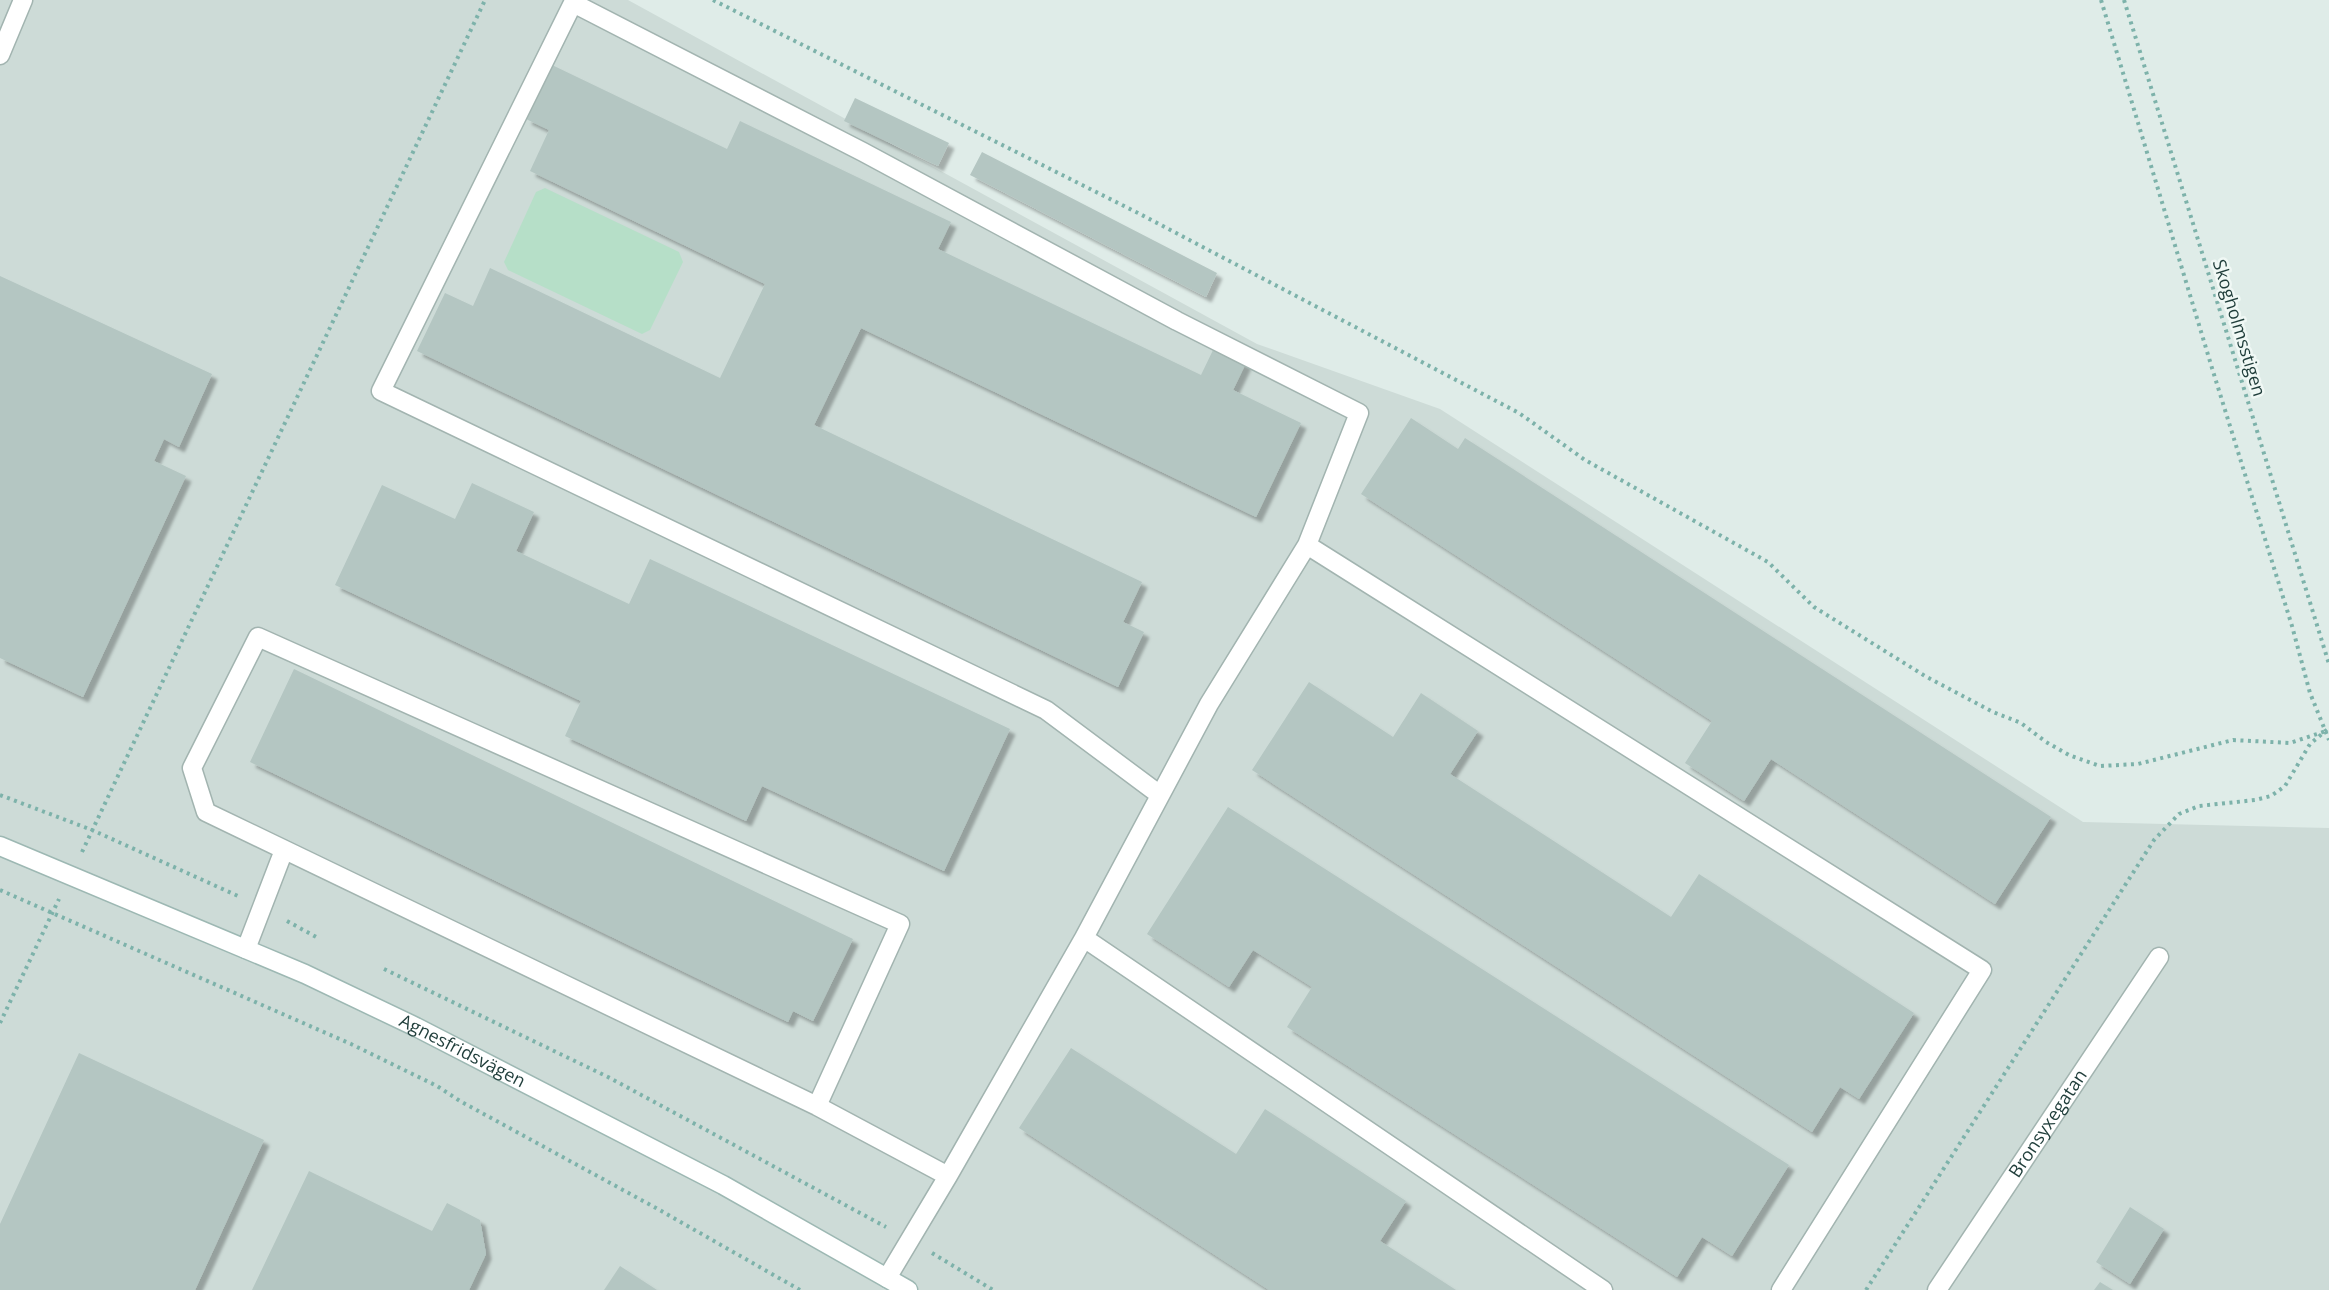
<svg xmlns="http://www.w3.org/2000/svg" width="2329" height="1290" font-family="'Open Sans',sans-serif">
<defs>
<filter id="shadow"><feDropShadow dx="5.5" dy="5.5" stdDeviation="1.5" flood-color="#0004"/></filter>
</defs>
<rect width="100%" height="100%" fill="#dfece8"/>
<!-- built -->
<path fill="#cddbd7" d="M 0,0 L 628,0 L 1257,344 L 1440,409 L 2083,822 L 2329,828 L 2329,1290 L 0,1290 Z"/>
<!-- green -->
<path fill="#b6dfc8" d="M 545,188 L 679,252 L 683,262 L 650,330 L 642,334 L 508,270 L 504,262 L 536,192 Z"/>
<!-- building -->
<path fill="#b4c6c2" filter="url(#shadow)" d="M 552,65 L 727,149 L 740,121 L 951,222 L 938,249 L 1201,375 L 1214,348 L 1246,363 L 1233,390 L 1301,423 L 1256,517 L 861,328 L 814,425 L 1142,582 L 1123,622 L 1144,632 L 1118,687 L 417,351 L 445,293 L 473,306 L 490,268 L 720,378 L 765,284 L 530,171 L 549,130 L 526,119 Z
M 855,98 L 949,143 L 938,166 L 844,121 Z
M 982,152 L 1217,273 L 1206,297 L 970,175 Z
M 0,276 L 212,374 L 179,447 L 164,439 L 154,461 L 186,476 L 83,697 L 0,658 Z
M 1411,418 L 1458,449 L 1465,438 L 2051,817 L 1995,904 L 1771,759 L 1744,801 L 1685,763 L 1712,721 L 1361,494 Z
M 472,483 L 534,512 L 516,551 L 629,604 L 650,559 L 1010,729 L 944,871 L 762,786 L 746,821 L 565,736 L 581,701 L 335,585 L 382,485 L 455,519 Z
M 294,669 L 853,939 L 813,1021 L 793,1011 L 788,1022 L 250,762 Z
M 1309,682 L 1393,737 L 1421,693 L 1478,731 L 1450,774 L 1671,917 L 1699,874 L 1914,1013 L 1859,1099 L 1840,1087 L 1812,1132 L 1252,770 Z
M 1228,807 L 1789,1165 L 1732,1256 L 1702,1237 L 1677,1277 L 1287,1027 L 1312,987 L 1253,950 L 1229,987 L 1147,934 Z
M 1071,1048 L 1236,1154 L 1265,1109 L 1406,1201 L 1380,1241 L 1456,1290 L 1269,1290 L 1019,1128 Z
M 79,1053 L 264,1140 L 195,1290 L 0,1290 L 0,1224 Z
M 309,1171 L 432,1231 L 447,1203 L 480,1220 L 486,1254 L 469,1290 L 252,1290 Z
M 2130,1207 L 2164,1229 L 2130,1284 L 2096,1262 Z
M 620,1266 L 657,1290 L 604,1290 Z
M 2100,1282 L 2113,1290 L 2094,1290 Z"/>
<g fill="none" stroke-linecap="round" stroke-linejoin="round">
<defs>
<path id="service" d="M 0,55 L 23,0
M 1160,795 L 1046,710 L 381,391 L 573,3 L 863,152 L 1177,321 L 1359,413 L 1307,545
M 1084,938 L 1603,1290
M 246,949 L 284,850
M 817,1106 L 900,924 L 258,637 L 192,768 L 206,812 L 817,1106 L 948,1176
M 887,1278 L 948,1176 L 1084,938 L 1209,704 L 1307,545 L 1982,970 L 1781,1290"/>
<g id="minor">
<path id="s1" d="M 1937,1290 L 2159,957"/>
</g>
<g id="secondary">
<path id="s2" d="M 0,846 L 305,974 L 416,1027 L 723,1185 L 908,1290"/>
</g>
</defs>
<!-- service casing -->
<use href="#service" stroke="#a2b4b0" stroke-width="21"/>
<!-- minor casing -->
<use href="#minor" stroke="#a2b4b0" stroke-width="21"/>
<!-- secondary casing -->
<use href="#secondary" stroke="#9db8b3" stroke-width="21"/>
<!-- path -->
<path stroke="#7db2aa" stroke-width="4" stroke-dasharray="3 4.5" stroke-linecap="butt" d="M 713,0 L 1138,213 L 1519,413 L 1585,460 L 1768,562 L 1814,607 L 1925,676 L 1993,712 L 2021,723 L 2046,742 L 2069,755 L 2100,766 L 2138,764 L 2233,740 L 2290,743 L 2326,731
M 2101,0 L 2212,368 L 2292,626 L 2310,693 L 2329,740
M 2124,0 L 2329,664
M 0,795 L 92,830 L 238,896
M 82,852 L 485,0
M 0,890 L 351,1044 L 437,1086 L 460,1101 L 656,1208 L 800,1290
M 287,921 L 318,938
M 384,969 L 608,1077 L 886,1227
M 0,1023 L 59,899
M 932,1253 L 993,1290
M 1866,1290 L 2154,840 L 2179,814 L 2199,806 L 2255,800 L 2271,796 L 2285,786 L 2310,744 L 2329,728"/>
<!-- service -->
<use href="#service" stroke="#fff" stroke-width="18"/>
<!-- minor -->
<use href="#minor" stroke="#fff" stroke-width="18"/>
<!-- secondary -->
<use href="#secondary" stroke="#fff" stroke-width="18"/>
</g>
<g text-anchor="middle" stroke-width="5" stroke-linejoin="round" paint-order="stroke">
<!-- street labels -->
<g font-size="18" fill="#1f3d3a" stroke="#f0f8f5">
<text transform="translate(2239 328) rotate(73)" y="6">Skogholmsstigen</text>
<text dy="6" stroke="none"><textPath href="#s2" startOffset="506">Agnesfridsvägen</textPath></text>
<text dy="6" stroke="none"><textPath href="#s1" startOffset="200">Bronsyxegatan</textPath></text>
</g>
</g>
</svg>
